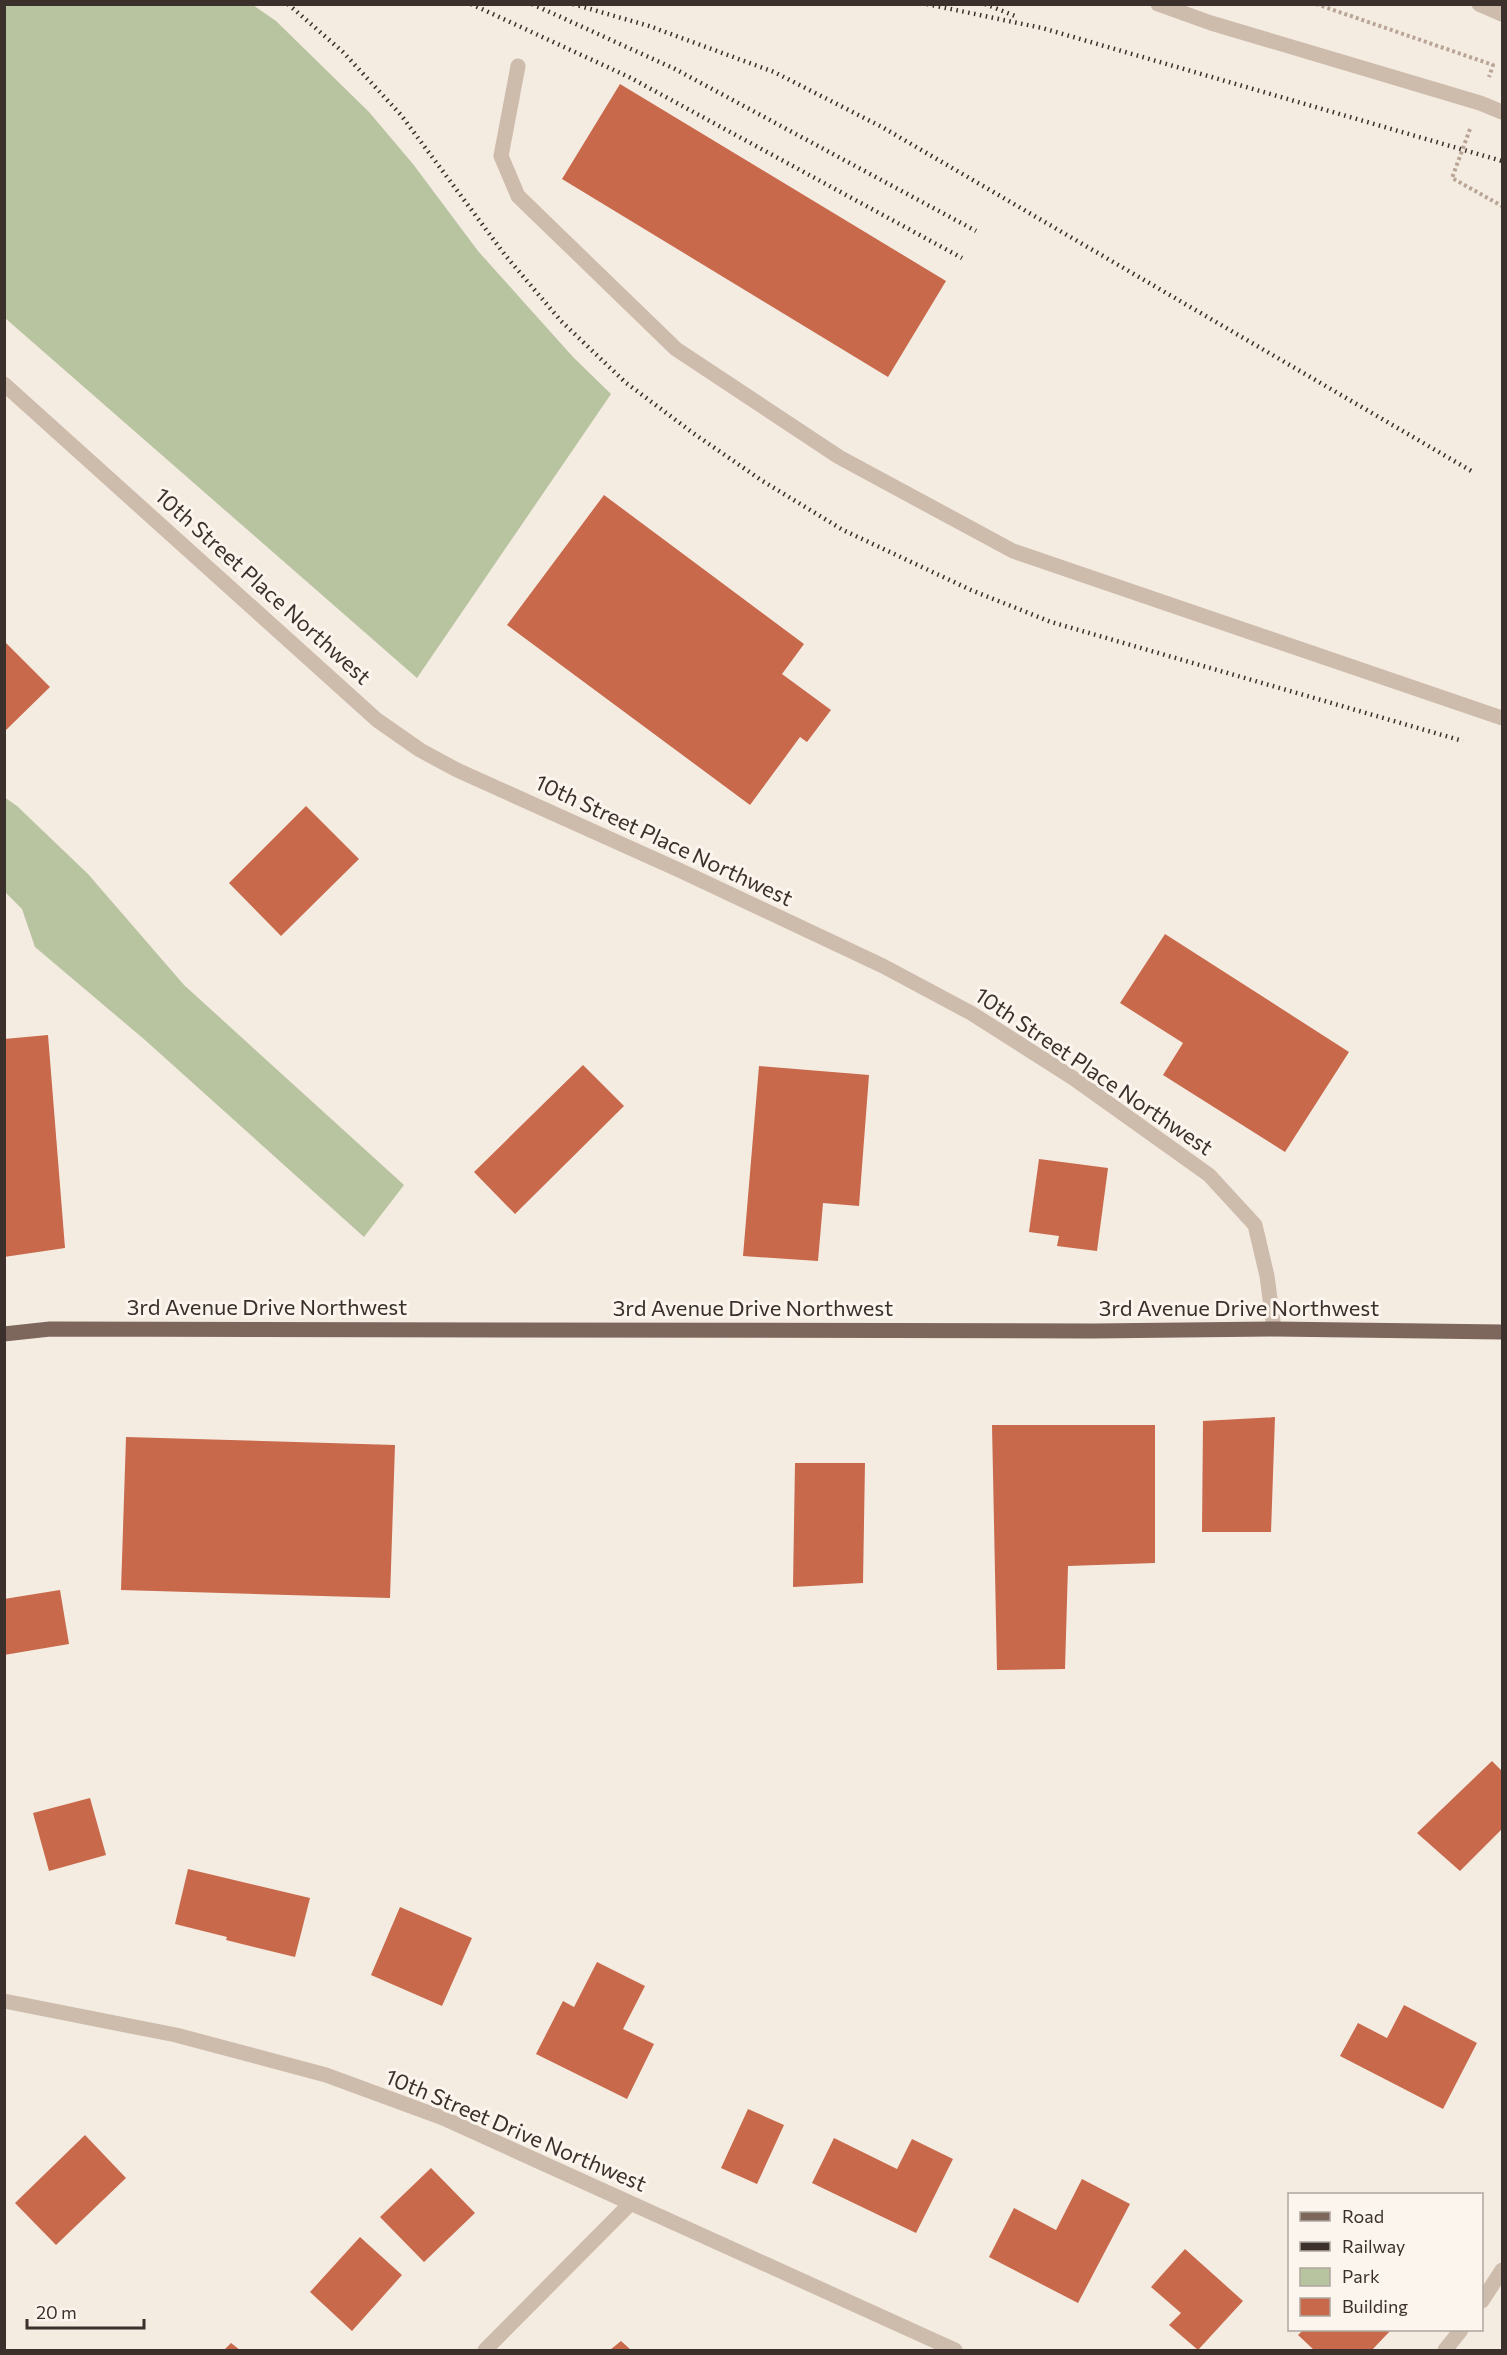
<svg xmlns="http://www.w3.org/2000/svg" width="1507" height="2355" font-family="Commissioner,sans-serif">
<rect width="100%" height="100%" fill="#f4ebe1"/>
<!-- green -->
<path fill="#b8c4a0" d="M 5,4 L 253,5 L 276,21 L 369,112 L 413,164 L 478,251 L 573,357 L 611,394 L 417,678 L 5,318 Z
M 4,797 L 17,806 L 88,874 L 184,985 L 404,1185 L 364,1237 L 145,1040 L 35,947 L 22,909 L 5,892 Z"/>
<!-- building -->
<path fill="#c8694b" d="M 620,84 L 946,281 L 888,377 L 562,179 Z
M 604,495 L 804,644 L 782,674 L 831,710 L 807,742 L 800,737 L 750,805 L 507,625 Z
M 4,641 L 50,687 L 4,732 Z
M 306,806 L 359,859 L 281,936 L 229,883 Z
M 1165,934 L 1349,1052 L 1285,1152 L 1163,1075 L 1183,1043 L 1120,1003 Z
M 48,1035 L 65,1248 L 4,1257 L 4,1039 Z
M 583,1065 L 624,1106 L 515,1214 L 474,1172 Z
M 759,1066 L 869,1075 L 859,1206 L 823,1203 L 818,1261 L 743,1256 Z
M 1039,1159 L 1108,1168 L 1097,1251 L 1057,1246 L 1059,1236 L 1029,1232 Z
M 1275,1417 L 1271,1532 L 1202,1532 L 1203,1421 Z
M 992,1425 L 1155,1425 L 1155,1563 L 1068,1566 L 1065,1669 L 997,1670 Z
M 126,1437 L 395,1445 L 390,1598 L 121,1590 Z
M 795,1463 L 865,1463 L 863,1583 L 793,1587 Z
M 60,1590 L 69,1644 L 4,1655 L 4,1599 Z
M 1492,1761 L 1502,1771 L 1502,1829 L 1460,1871 L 1417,1833 Z
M 90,1798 L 106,1855 L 49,1871 L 33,1813 Z
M 188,1869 L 310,1898 L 295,1957 L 226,1940 L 227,1937 L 175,1924 Z
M 400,1907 L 472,1938 L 442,2006 L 371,1975 Z
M 597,1962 L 645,1986 L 623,2029 L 654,2044 L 627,2099 L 536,2054 L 563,2001 L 574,2007 Z
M 1404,2005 L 1477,2043 L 1443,2109 L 1340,2056 L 1358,2023 L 1387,2038 Z
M 748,2109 L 784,2125 L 757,2184 L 721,2168 Z
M 85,2135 L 126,2178 L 56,2245 L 15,2203 Z
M 834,2138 L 897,2169 L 912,2139 L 953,2159 L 916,2233 L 812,2183 Z
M 431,2168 L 475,2213 L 424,2262 L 380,2217 Z
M 1082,2179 L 1130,2204 L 1078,2303 L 989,2257 L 1014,2208 L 1056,2230 Z
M 360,2237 L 402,2275 L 352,2331 L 310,2292 Z
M 1185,2249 L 1243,2301 L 1198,2350 L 1169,2325 L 1181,2313 L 1151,2287 Z
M 1303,2330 L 1388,2330 L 1390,2331 L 1372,2350 L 1314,2350 L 1298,2335 Z
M 621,2341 L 631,2350 L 610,2350 Z
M 231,2343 L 240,2350 L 224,2350 Z"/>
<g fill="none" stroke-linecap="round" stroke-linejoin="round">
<!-- path -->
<path stroke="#b9a596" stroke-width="4" stroke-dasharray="3 3" stroke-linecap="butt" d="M 1316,4 L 1493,65 L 1489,77
M 1470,129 L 1452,178 L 1502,206"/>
<!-- minor -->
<path stroke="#cdbbac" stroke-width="15" d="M 1158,4 L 1211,23 L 1480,103 L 1502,112
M 1479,4 L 1502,14
M 518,66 L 501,156 L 518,196 L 676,349 L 839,457 L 1013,551 L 1502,718
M 4,384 L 377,720 L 420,750 L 457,770 L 679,870 L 883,966 L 971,1013 L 1073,1078 L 1209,1175 L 1255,1225 L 1267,1276 L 1274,1329
M 4,2001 L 176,2035 L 326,2075 L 443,2118 L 955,2350
M 1482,2301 L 1502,2270
M 485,2350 L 630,2204
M 1445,2350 L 1461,2330"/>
<!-- major -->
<path stroke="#7d675c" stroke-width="15" d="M 4,1334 L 50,1329 L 1093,1331 L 1274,1329 L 1502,1332"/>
<!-- rail -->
<path stroke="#3b302b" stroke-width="4.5" stroke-dasharray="1.5 4.5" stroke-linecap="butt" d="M 288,4 L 343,52 L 401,115 L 505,255 L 561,321 L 625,382 L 693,433 L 761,480 L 843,530 L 971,590 L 1051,622 L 1463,741
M 471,4 L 629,77 L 962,258
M 532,4 L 675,69 L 976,231
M 573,4 L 649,26 L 774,72 L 882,127 L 1473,472
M 927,4 L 1042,28 L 1502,161
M 985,4 L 1015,16"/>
</g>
<g text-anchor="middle" stroke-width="6" stroke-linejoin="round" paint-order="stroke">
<!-- street labels -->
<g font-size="22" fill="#3b302b" stroke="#fbf5ee">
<text transform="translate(263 586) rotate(42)" y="8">10th Street Place Northwest</text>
<text transform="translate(664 840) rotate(25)" y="8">10th Street Place Northwest</text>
<text transform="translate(1094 1071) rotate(34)" y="8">10th Street Place Northwest</text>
<text x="267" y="1315">3rd Avenue Drive Northwest</text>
<text x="753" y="1316">3rd Avenue Drive Northwest</text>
<text x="1239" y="1316">3rd Avenue Drive Northwest</text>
<text transform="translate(516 2130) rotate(23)" y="8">10th Street Drive Northwest</text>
</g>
</g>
<!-- border -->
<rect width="1507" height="2355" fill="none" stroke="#3b302b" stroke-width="12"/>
<!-- legend -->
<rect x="1288" y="2193" width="195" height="138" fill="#fbf5ee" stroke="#aea6a0" stroke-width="1.5"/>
<rect x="1300" y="2212" width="30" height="9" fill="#7d675c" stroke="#aea6a0" stroke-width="1.5"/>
<text x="1342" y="2223" font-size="18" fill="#3b302b">Road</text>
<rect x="1300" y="2242" width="30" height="9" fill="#3b302b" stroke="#aea6a0" stroke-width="1.5"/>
<text x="1342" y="2253" font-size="18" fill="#3b302b">Railway</text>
<rect x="1300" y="2268" width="30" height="18" fill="#b8c4a0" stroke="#aea6a0" stroke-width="1.5"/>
<text x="1342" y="2283" font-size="18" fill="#3b302b">Park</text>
<rect x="1300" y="2298" width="30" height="18" fill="#c8694b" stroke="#aea6a0" stroke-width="1.5"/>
<text x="1342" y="2313" font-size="18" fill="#3b302b">Building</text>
<!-- scale -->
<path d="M27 2319v9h117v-9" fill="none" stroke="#3b302b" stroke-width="3"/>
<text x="36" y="2319" font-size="18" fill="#3b302b" stroke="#fbf5ee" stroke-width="4.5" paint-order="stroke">20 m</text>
</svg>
